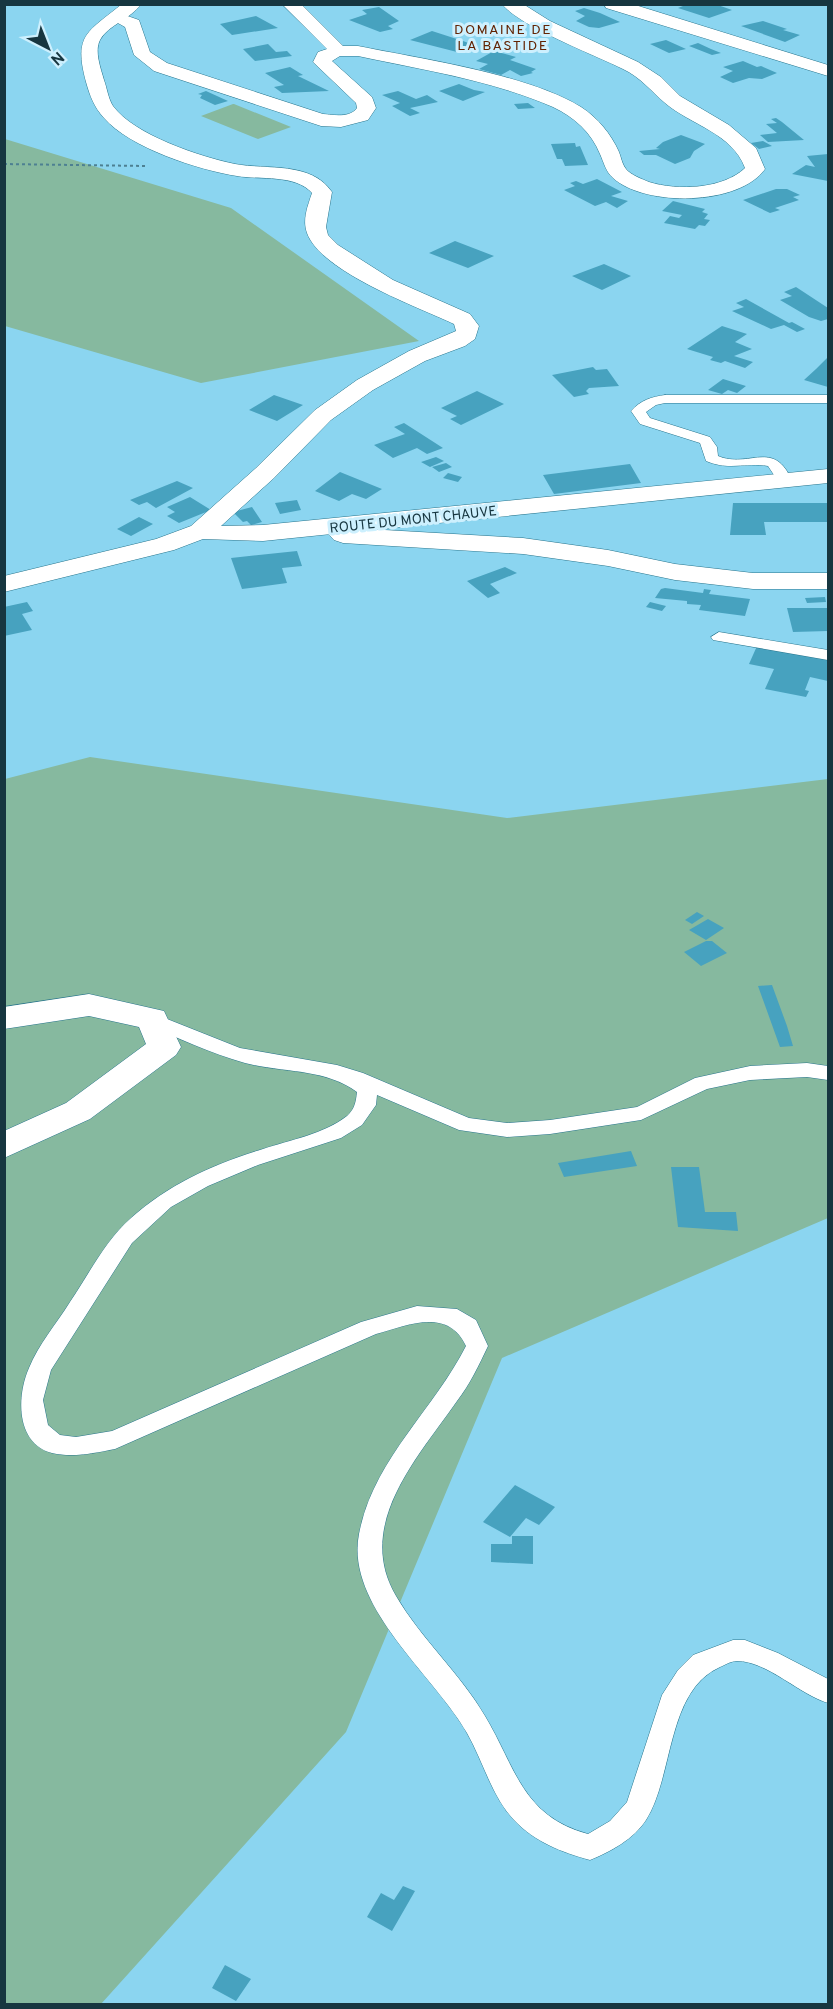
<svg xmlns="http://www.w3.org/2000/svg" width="833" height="2009" font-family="Overpass,sans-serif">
<rect width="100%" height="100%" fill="#8bd5f0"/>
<!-- green -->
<path fill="#86b99f" d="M 233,104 L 234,104 L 291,127 L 258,139 L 201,116 Z
M 5,139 L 231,208 L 419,341 L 201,383 L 5,326 Z
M 90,757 L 507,818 L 828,779 L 828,1218 L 502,1358 L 346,1732 L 101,2004 L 5,2004 L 5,779 Z"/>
<!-- building -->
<path fill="#47a2bf" d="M 688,4 L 715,4 L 732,10 L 709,18 L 678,8 Z
M 379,7 L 399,21 L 388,26 L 393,29 L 380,32 L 349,20 L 367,14 L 362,10 Z
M 584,8 L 600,13 L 620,22 L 599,28 L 589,27 L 576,21 L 585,16 L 575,11 Z
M 256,16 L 278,28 L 232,35 L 220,24 Z
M 763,21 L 787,29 L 783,30 L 800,35 L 785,42 L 741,26 Z
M 432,31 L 463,41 L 474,45 L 457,52 L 410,40 Z
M 666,40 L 686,49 L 669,53 L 650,44 Z
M 698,43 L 711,49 L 721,53 L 712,55 L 689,46 Z
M 268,44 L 276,52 L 287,51 L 292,56 L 255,61 L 243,49 Z
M 494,51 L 516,57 L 510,60 L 536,69 L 531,72 L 533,73 L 521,76 L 510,70 L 501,75 L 479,69 L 488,64 L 476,61 Z
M 743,61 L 757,67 L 761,66 L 777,73 L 762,79 L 749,78 L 733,83 L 720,77 L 733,71 L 723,67 Z
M 290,67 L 303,75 L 298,76 L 329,91 L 282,93 L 274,87 L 284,85 L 265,73 Z
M 459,84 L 474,90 L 485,92 L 463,101 L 439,91 Z
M 206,91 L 228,101 L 215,105 L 200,98 L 202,95 L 198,94 Z
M 398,91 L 416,99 L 427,95 L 438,102 L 410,108 L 420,113 L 410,116 L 392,106 L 400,103 L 382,95 Z
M 528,103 L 535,108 L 518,109 L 514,104 Z
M 776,118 L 782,122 L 804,140 L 768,142 L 760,135 L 777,133 L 766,124 L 777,123 L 771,119 Z
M 681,135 L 705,144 L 694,151 L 690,158 L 675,164 L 656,155 L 644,155 L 639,151 L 660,149 L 656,148 L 663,142 Z
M 763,141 L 772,146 L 759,149 L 751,143 Z
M 575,143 L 576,147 L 580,146 L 588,165 L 565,166 L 562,159 L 557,159 L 551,144 Z
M 828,154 L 828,181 L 792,174 L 806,165 L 815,167 L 807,156 Z
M 597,179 L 622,192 L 611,196 L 628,201 L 617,208 L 606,202 L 595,206 L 564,190 L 575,186 L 570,183 L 576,181 L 583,184 Z
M 776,189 L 787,189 L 800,195 L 793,197 L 799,200 L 775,208 L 780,210 L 770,213 L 743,200 Z
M 673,201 L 705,209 L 702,212 L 708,214 L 704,219 L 710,220 L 705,226 L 699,225 L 695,229 L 664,223 L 670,216 L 679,218 L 682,215 L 662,211 Z
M 455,241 L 494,256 L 468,268 L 429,253 Z
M 604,264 L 631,276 L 602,290 L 572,276 Z
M 796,287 L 828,308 L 828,319 L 821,321 L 809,317 L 780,300 L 792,296 L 784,292 Z
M 746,299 L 789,323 L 792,322 L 805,329 L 797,332 L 784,325 L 771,329 L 732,311 L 744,307 L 736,303 Z
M 722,326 L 747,334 L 735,342 L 752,349 L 734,356 L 753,362 L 745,368 L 725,361 L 721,363 L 710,360 L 713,357 L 687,349 Z
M 828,357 L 828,387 L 804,380 L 816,369 Z
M 593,367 L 596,370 L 607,369 L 619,386 L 589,388 L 586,391 L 589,394 L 574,397 L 552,375 Z
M 723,379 L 746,386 L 737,393 L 728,390 L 722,394 L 708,390 Z
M 477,391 L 504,404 L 461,425 L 450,419 L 457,416 L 441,408 Z
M 274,395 L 303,405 L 277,421 L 249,410 Z
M 404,423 L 415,430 L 443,448 L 427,454 L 417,448 L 393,458 L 374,445 L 405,434 L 394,427 Z
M 436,457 L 444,461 L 430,467 L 421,462 Z
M 446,463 L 452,467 L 439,472 L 432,467 Z
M 630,464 L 641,483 L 554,494 L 543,475 Z
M 340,472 L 382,489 L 366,499 L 352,494 L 339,501 L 315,491 Z
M 448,473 L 462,477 L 458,482 L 443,478 Z
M 177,481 L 193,488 L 156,508 L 147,502 L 139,505 L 130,500 Z
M 190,497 L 211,510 L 179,523 L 167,516 L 175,512 L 167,507 Z
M 297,500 L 301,510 L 280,514 L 275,503 Z
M 733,503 L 828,503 L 828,522 L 764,522 L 766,535 L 730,535 Z
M 252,507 L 262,522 L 251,525 L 247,521 L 243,522 L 233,512 Z
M 139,517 L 153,524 L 131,536 L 117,529 Z
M 297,551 L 302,566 L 282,568 L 287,583 L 242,589 L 231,558 Z
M 505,567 L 517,573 L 490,584 L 500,593 L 488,598 L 467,581 Z
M 665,588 L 703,593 L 704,589 L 711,590 L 709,594 L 750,599 L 745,616 L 699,610 L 701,605 L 687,604 L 687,601 L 655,598 L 661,589 Z
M 825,597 L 826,602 L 807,603 L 805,598 Z
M 27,602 L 33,611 L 22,614 L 32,630 L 4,636 L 4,607 Z
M 650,602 L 666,606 L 662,611 L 646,607 Z
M 787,608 L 828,608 L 828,631 L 793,632 Z
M 757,646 L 828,660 L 828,681 L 810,677 L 805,690 L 809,691 L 806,697 L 765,689 L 774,669 L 749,664 Z
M 697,912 L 704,916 L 692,924 L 685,920 Z
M 708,919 L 724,928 L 706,940 L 689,930 Z
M 706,941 L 712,941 L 727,953 L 701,966 L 684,952 Z
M 772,985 L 787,1026 L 793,1046 L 780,1047 L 758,986 Z
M 631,1151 L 637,1166 L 564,1177 L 558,1163 Z
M 671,1167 L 699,1167 L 705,1212 L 736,1212 L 738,1231 L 678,1227 Z
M 515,1485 L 555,1507 L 539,1525 L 526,1518 L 510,1537 L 483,1522 Z
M 512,1536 L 533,1536 L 533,1564 L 491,1562 L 491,1544 L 512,1544 Z
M 403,1886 L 415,1891 L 392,1931 L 367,1917 L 381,1893 L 394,1900 Z
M 225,1965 L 251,1979 L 236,2001 L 212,1988 Z"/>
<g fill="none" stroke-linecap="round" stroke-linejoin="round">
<defs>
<path id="service" d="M 665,395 L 828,395 L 828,403 L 665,403 L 656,405 L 646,412 L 650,418 L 710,437 L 717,447 L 718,456 C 749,469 774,438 792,481 L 785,485 L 780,484 L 768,466 C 744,462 730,471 706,461 L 700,443 L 640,424 L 631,411 C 641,400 651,397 665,395 Z
M 719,632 L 828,650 L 828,660 L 713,640 L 711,637 Z
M 152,1013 L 240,1048 L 337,1065 L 363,1073 L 469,1118 L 507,1123 L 550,1120 L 637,1107 L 695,1078 L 750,1066 L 807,1063 L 828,1066 L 828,1080 L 807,1077 L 750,1080 L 707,1089 L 641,1120 L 550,1134 L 507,1137 L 459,1130 L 377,1095 L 376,1105 L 362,1125 L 341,1138 L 258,1165 L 208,1186 L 171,1207 L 132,1243 L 51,1370 L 43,1400 L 48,1425 L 60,1435 L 76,1437 L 112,1431 L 361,1322 L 417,1306 L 457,1309 L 476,1320 L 488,1346 C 479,1365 470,1384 457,1401 C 418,1457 354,1525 396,1596 C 421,1639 460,1673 485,1716 C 516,1768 522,1816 588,1834 L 610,1821 L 627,1802 L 662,1695 L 678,1670 L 693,1655 L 733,1640 L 745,1640 L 778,1653 L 828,1679 L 828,1703 C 800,1695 767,1661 737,1661 C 731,1661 725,1665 720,1667 C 666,1691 674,1776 646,1820 C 634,1839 610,1852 590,1860 C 561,1852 535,1842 514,1820 C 492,1797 483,1761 467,1733 C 434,1675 345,1606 359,1534 C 373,1460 433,1411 466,1346 C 448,1307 408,1325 376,1334 L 115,1449 C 94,1453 73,1458 52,1453 C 15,1443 17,1395 29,1368 C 38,1345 57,1323 70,1302 C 89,1274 105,1241 131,1218 C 169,1184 214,1164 263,1149 C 290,1140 324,1134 347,1116 C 355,1109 356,1101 357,1092 C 324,1068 283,1073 245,1063 C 210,1053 178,1038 145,1024 L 142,1019 L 145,1014 Z"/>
<path id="minor" d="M 282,4 L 301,4 L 343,46 L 358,46 C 422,59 527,74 581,107 C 598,118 611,134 619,152 C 621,157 622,164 626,169 C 631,175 642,179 649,182 C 678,191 723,189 745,168 C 732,133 691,125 665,103 C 651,91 640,77 623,69 C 595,55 519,26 502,4 L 523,4 L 550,21 L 638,62 L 661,77 L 680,96 L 729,125 L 756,148 L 765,169 C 739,206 645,207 613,178 C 606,172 604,163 600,154 C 591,132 574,117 553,107 C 491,80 423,70 358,56 L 340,56 L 332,61 L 372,97 L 376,108 L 368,120 L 341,127 L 321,126 L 154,71 L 134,55 L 125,27 L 107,17 L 116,12 L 139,20 L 150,52 L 167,63 L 323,114 C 334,115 350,118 357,108 L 356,103 L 313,62 L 318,52 L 327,49 Z
M 604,4 L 632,4 L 828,65 L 828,76 L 606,8 Z
M 335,519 L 344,522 L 350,528 L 523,538 L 608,550 L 675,564 L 753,573 L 828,573 L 828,589 L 753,589 L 675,580 L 608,566 L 523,554 L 343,543 L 334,540 L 322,527 L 326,522 Z"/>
<path id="tertiary" d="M 122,4 L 141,4 C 131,19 108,25 100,40 C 94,51 101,69 104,80 C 107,88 108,98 113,106 C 134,135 201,157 235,164 C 267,170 311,161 332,192 L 326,227 L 328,235 L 338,245 L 393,280 L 470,314 L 479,326 L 475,339 L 465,346 L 425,361 L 373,390 L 331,420 L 274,478 L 221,526 L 263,525 L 828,469 L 828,483 L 263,541 L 203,539 L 174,550 L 4,592 L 4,576 L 156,539 L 191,526 L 256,468 L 315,410 L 357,380 L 409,351 L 456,331 L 454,324 C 418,307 321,272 307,233 C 302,220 308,205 312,193 C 295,174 260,180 237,176 C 199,170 130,148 104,118 C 94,107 90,96 86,82 C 73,34 88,32 122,4 Z
M 89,994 L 164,1011 L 181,1047 L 176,1055 L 90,1119 L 4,1158 L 4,1131 L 66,1103 L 146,1044 L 139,1027 L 89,1016 L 4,1029 L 4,1007 Z"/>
</defs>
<!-- service casing -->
<use href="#service" stroke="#28758d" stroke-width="1"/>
<!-- minor casing -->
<use href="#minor" stroke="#28758d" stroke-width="1"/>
<!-- tertiary casing -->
<use href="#tertiary" stroke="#28758d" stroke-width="1"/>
<!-- path -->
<path stroke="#4d8092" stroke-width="2" stroke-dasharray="3 3" stroke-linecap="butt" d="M 4,164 L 145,166"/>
<!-- service -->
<use href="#service" fill="#fff" fill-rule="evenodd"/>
<!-- minor -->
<use href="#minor" fill="#fff" fill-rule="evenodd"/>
<!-- tertiary -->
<use href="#tertiary" fill="#fff" fill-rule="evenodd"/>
</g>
<g text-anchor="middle" stroke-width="6" stroke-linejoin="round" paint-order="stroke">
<!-- far-neighbourhood labels -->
<g font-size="14" letter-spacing="1.5" fill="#622303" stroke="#cdf0fe">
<text x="503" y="34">DOMAINE DE<tspan x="503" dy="16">LA BASTIDE</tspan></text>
</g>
<!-- far-street labels -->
<g font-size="14" fill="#173640" stroke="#cdf0fe">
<text transform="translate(413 519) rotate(-6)" y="5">ROUTE DU MONT CHAUVE</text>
</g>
</g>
<!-- border -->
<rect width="833" height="2009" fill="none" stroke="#173640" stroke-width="12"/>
<!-- north arrow -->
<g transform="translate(48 48) rotate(138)" stroke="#cdf0fe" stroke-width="4.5" paint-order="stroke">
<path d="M0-4.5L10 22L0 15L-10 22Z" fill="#173640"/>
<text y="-9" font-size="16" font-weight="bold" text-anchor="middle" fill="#173640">N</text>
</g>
</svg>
